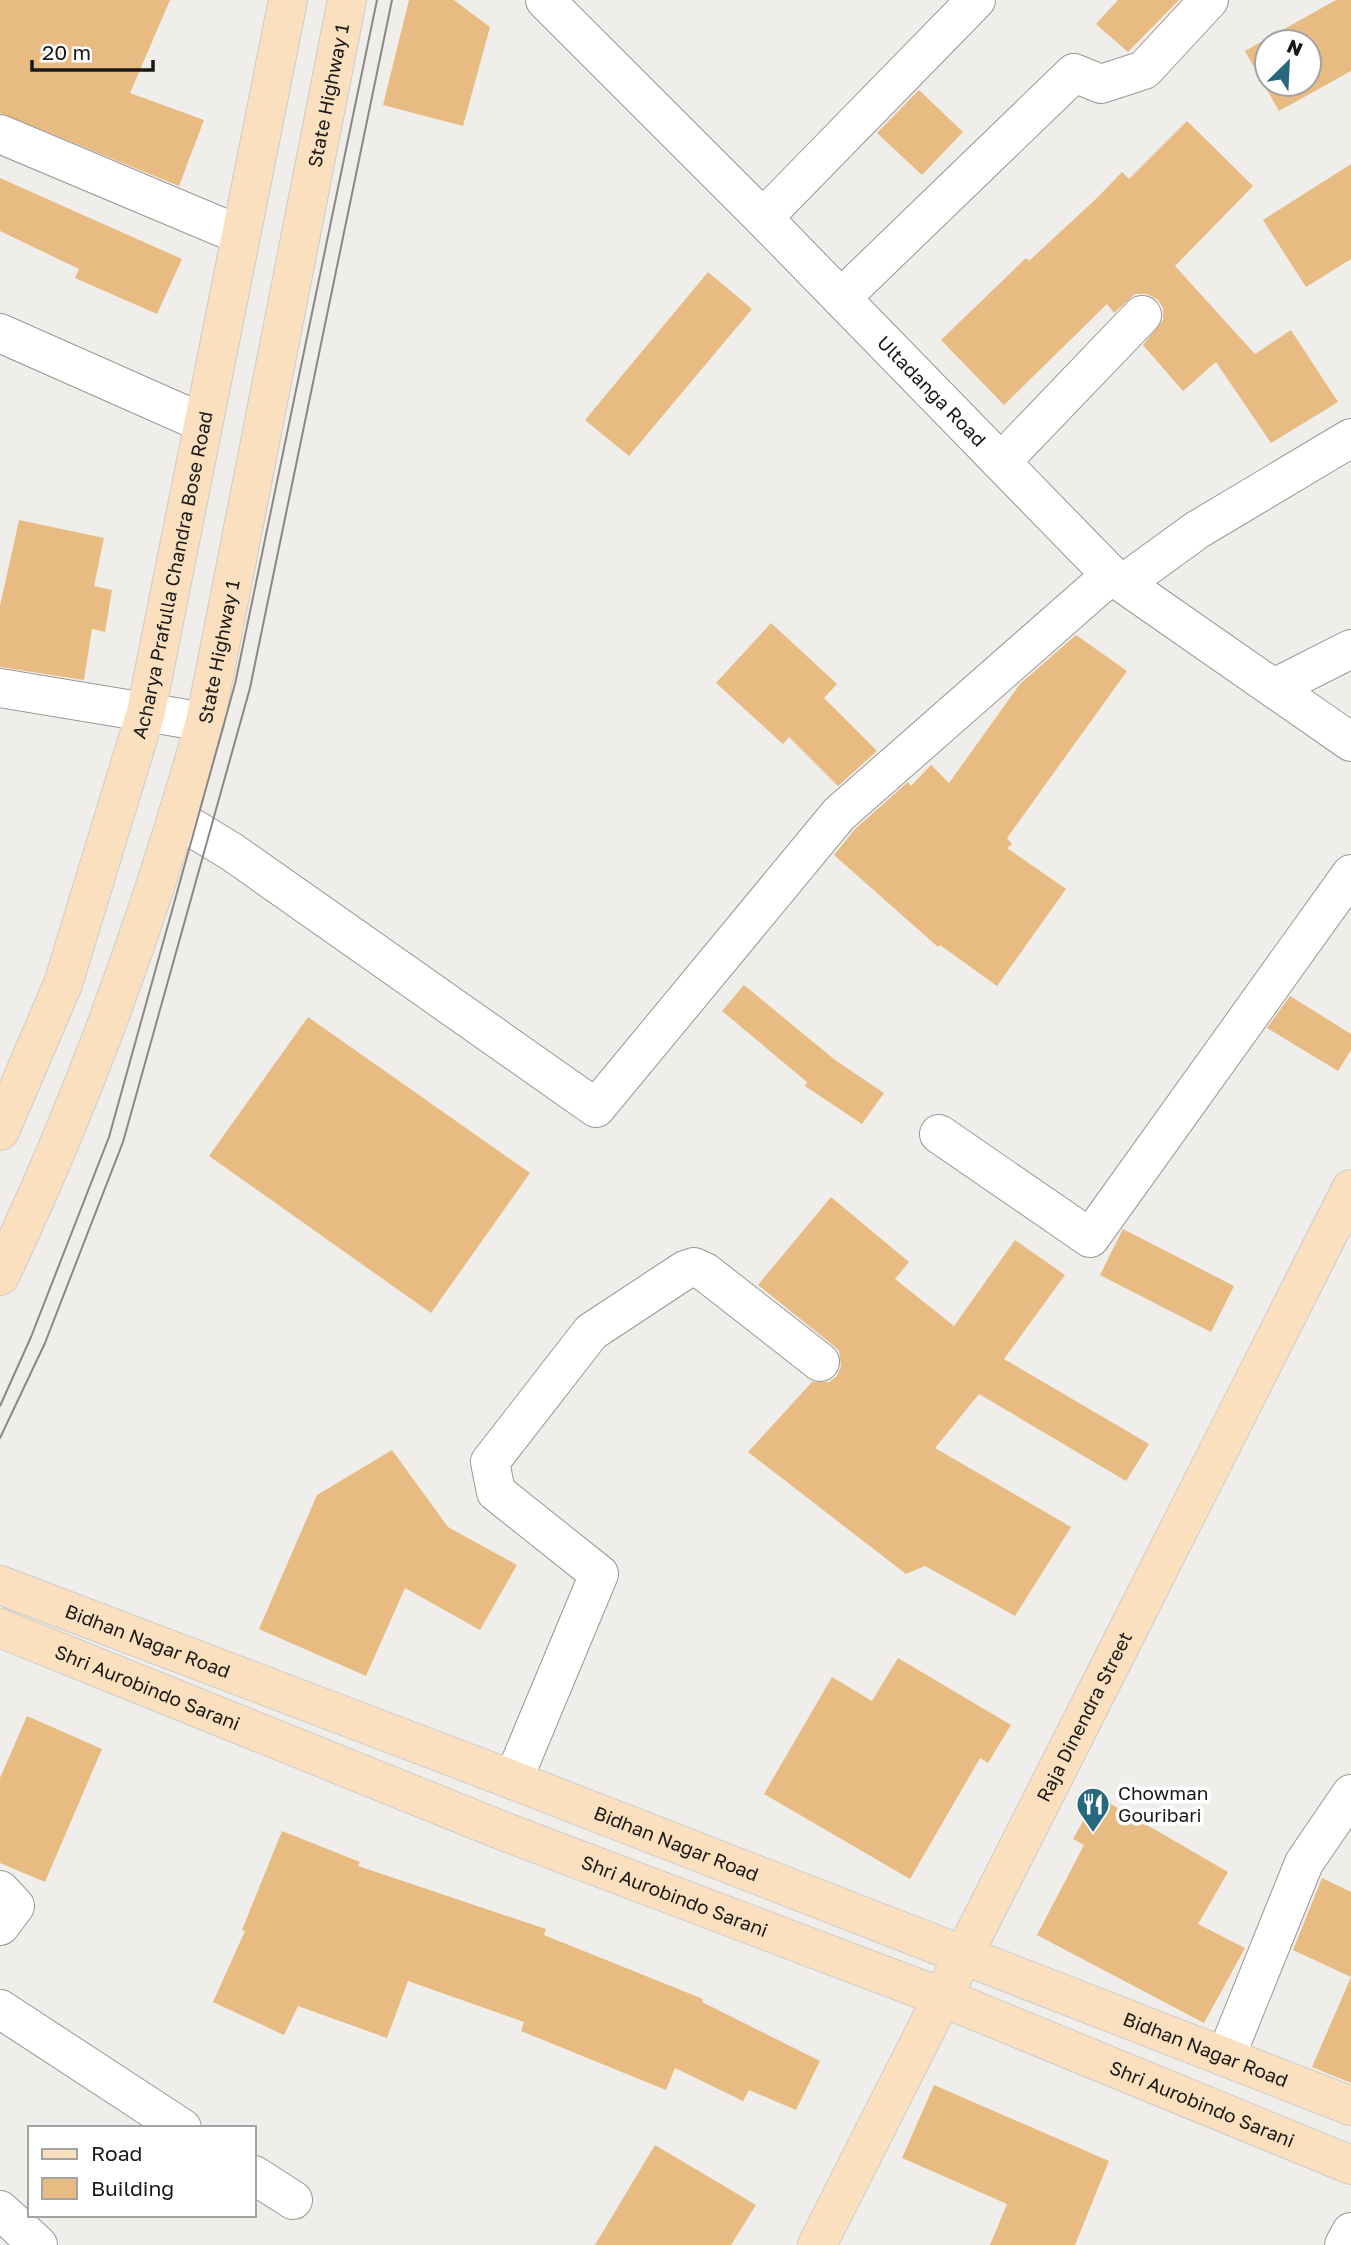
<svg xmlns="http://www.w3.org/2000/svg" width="1351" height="2245" font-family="'Golos Text',sans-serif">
<rect width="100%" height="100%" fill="#f0eeeb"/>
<!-- building -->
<path fill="#e7bb81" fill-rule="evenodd" d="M 0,0 L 170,0 L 130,93 L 204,120 L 179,186 L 0,113 Z
M 409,0 L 454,0 L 490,27 L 463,126 L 383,105 Z
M 1118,0 L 1179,0 L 1128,52 L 1096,24 Z
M 1336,0 L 1351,0 L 1351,71 L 1279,111 L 1245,51 ZM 1267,42 L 1309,42 L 1309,84 L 1267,84 Z
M 919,90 L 963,132 L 922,175 L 877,133 Z
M 1187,121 L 1253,186 L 1175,266 L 1255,354 L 1291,330 L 1338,402 L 1271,443 L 1216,362 L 1183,391 L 1143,345 L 1163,320 L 1163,308 L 1158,300 L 1147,294 L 1135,294 L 1114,313 L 1107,304 L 1004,405 L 941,340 L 1026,258 L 1029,261 L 1099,196 L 1122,172 L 1129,179 Z
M 1351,164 L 1351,259 L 1306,287 L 1263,220 Z
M 0,178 L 182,259 L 157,314 L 75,278 L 79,269 L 0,231 Z
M 708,272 L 752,309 L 629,456 L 585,420 Z
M 19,520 L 104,538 L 94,586 L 112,590 L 105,632 L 92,629 L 84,680 L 0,667 L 0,606 Z
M 771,623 L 837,684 L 824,698 L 877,751 L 838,786 L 789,737 L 783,744 L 716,683 Z
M 1076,635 L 1127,671 L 1007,838 L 1012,844 L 1007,848 L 1066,889 L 997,986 L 940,945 L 938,947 L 834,855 L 855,829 L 908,782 L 911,786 L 931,765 L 949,783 L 1020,684 Z
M 744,985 L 835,1060 L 884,1093 L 862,1124 L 805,1086 L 807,1082 L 722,1011 Z
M 1290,996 L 1351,1034 L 1351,1050 L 1338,1071 L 1267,1028 Z
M 308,1017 L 530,1173 L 431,1313 L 209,1156 Z
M 831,1197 L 909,1262 L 895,1279 L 954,1326 L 1015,1240 L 1065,1275 L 1004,1359 L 1149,1444 L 1126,1481 L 979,1394 L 935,1448 L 1071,1527 L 1015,1616 L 925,1566 L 906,1574 L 748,1452 L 812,1382 L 829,1382 L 837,1376 L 841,1366 L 839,1351 L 833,1345 L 758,1285 Z
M 1123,1229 L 1234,1286 L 1211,1332 L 1100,1275 Z
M 392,1450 L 448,1527 L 517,1565 L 480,1630 L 405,1588 L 366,1676 L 259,1629 L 317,1495 Z
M 898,1658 L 1011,1725 L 988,1763 L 980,1758 L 910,1879 L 764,1794 L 832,1677 L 872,1701 Z
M 27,1716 L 102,1749 L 45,1882 L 0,1863 L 0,1778 Z
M 1097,1796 L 1228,1872 L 1198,1924 L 1245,1948 L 1204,2023 L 1037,1935 L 1084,1845 L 1073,1839 Z
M 282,1831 L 360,1862 L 358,1866 L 546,1929 L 544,1935 L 703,1999 L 702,2002 L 820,2061 L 796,2110 L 749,2090 L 743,2101 L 675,2068 L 666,2090 L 521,2031 L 524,2022 L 408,1981 L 387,2038 L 298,2006 L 284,2035 L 213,2002 L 245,1931 L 242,1930 Z
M 1322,1878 L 1351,1892 L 1351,2083 L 1312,2067 L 1351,1977 L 1293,1950 Z
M 934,2085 L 1109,2161 L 1075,2245 L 990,2245 L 1007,2204 L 902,2158 Z
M 655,2145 L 756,2205 L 731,2245 L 595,2245 Z"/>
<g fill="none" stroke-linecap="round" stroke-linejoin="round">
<defs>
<g id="minor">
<path id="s1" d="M 545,0 L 763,218 L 1111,575 L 1351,742"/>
<path d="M 0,134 L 240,235"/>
<path d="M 763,218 L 976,0"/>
<path d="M 841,298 L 1074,73 L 1101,84 L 1144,70 L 1209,0"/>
<path d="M 0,333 L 203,423"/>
<path d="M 1001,462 L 1142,315"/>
<path d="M 1124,583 L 1197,530 L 1351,438"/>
<path d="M 0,688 L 205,722"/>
<path d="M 1274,688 L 1351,649"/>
<path d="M 178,819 L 232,852 L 596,1108 L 839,814 L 1111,575"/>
<path d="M 939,1134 L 1090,1238 L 1351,874"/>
<path d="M 513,1780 L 599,1574 L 496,1492 L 490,1462 L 591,1332 L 685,1270 L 694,1267 L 705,1272 L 820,1362"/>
<path d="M 0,1890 L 15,1906 L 0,1926"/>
<path d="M 0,2009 L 182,2128"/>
<path d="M 1226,2056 L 1304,1863 L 1351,1794"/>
<path d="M 254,2175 L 293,2200"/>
<path d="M 0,2210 L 38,2245"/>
<path d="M 1344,2245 L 1351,2232"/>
</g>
<g id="major">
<path id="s2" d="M 0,1131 L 63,984 L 146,712 L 288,0"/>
<path id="s3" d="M 0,1276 C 85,1098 152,911 205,722 L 347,0"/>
<path id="s4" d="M 0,1585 L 513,1780 L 1351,2106"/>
<path id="s5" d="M 0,1628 L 503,1831 L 944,1998 L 1351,2165"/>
<path id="s6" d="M 817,2245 L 1351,1189"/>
</g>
</defs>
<!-- minor casing -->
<use href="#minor" stroke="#9a9895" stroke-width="40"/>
<!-- major casing -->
<use href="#major" stroke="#cdcccc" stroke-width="40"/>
<!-- minor -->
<use href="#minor" stroke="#fff" stroke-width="38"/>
<!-- major -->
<use href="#major" stroke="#fae0be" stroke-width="38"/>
<!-- tram -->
<path stroke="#898885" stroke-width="2" d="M 0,1406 L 31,1337 L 109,1137 L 235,684 L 377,0
M 0,1438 L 45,1343 L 123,1142 L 250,688 L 392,0"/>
</g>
<!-- icons -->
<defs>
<symbol id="restaurant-pin" viewBox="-11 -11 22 30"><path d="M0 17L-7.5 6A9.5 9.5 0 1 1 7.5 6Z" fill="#28687d" stroke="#fff"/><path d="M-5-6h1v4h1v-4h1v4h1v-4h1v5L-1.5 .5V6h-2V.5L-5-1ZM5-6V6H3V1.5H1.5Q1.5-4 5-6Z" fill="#fff"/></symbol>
</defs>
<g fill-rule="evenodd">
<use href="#restaurant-pin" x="1074" y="1785" width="38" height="52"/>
</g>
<g text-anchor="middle" stroke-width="7" stroke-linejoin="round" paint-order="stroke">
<!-- street labels -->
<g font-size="19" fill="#1a1918" stroke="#fff">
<text dy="7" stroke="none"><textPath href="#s3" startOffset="1230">State Highway 1</textPath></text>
<text dy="7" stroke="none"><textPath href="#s1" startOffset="550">Ultadanga Road</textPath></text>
<text dy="7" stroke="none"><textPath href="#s2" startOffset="584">Acharya Prafulla Chandra Bose Road</textPath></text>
<text dy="7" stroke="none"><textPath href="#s3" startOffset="663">State Highway 1</textPath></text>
<text dy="7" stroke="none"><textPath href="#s4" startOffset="158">Bidhan Nagar Road</textPath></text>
<text dy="7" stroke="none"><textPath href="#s5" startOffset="159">Shri Aurobindo Sarani</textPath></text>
<text dy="7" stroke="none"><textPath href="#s6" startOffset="592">Raja Dinendra Street</textPath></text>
<text dy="7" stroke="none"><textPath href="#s4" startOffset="724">Bidhan Nagar Road</textPath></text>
<text dy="7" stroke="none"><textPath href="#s5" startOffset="726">Shri Aurobindo Sarani</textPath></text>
<text dy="7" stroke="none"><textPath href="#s4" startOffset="1292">Bidhan Nagar Road</textPath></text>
<text dy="7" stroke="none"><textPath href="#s5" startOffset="1293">Shri Aurobindo Sarani</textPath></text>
</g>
<!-- poi labels -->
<g font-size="19" fill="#1a1918" stroke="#fff" text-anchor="start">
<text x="1118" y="1800">Chowman<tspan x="1118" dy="22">Gouribari</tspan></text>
</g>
</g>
<!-- legend -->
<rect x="28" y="2126" width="228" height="91" fill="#ffffff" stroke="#a3a3a3" stroke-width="2"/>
<rect x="42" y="2149" width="35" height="10" fill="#fae0be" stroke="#a3a3a3" stroke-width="2"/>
<text x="91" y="2161" font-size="21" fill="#1a1918">Road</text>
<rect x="42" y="2178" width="35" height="21" fill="#e7bb81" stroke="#a3a3a3" stroke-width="2"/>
<text x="91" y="2196" font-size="21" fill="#1a1918">Building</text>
<!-- north arrow -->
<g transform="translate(1288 63) rotate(24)"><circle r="33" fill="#ffffff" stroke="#a3a3a3" stroke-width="2"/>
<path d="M0-5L12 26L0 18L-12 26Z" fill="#28687d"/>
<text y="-10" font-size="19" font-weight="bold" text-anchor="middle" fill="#1a1918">N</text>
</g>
<!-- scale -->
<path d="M32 60v10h121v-10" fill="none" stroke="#1a1918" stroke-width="3.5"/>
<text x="42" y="60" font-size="21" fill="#1a1918" stroke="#ffffff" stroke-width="5" paint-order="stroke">20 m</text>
</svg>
